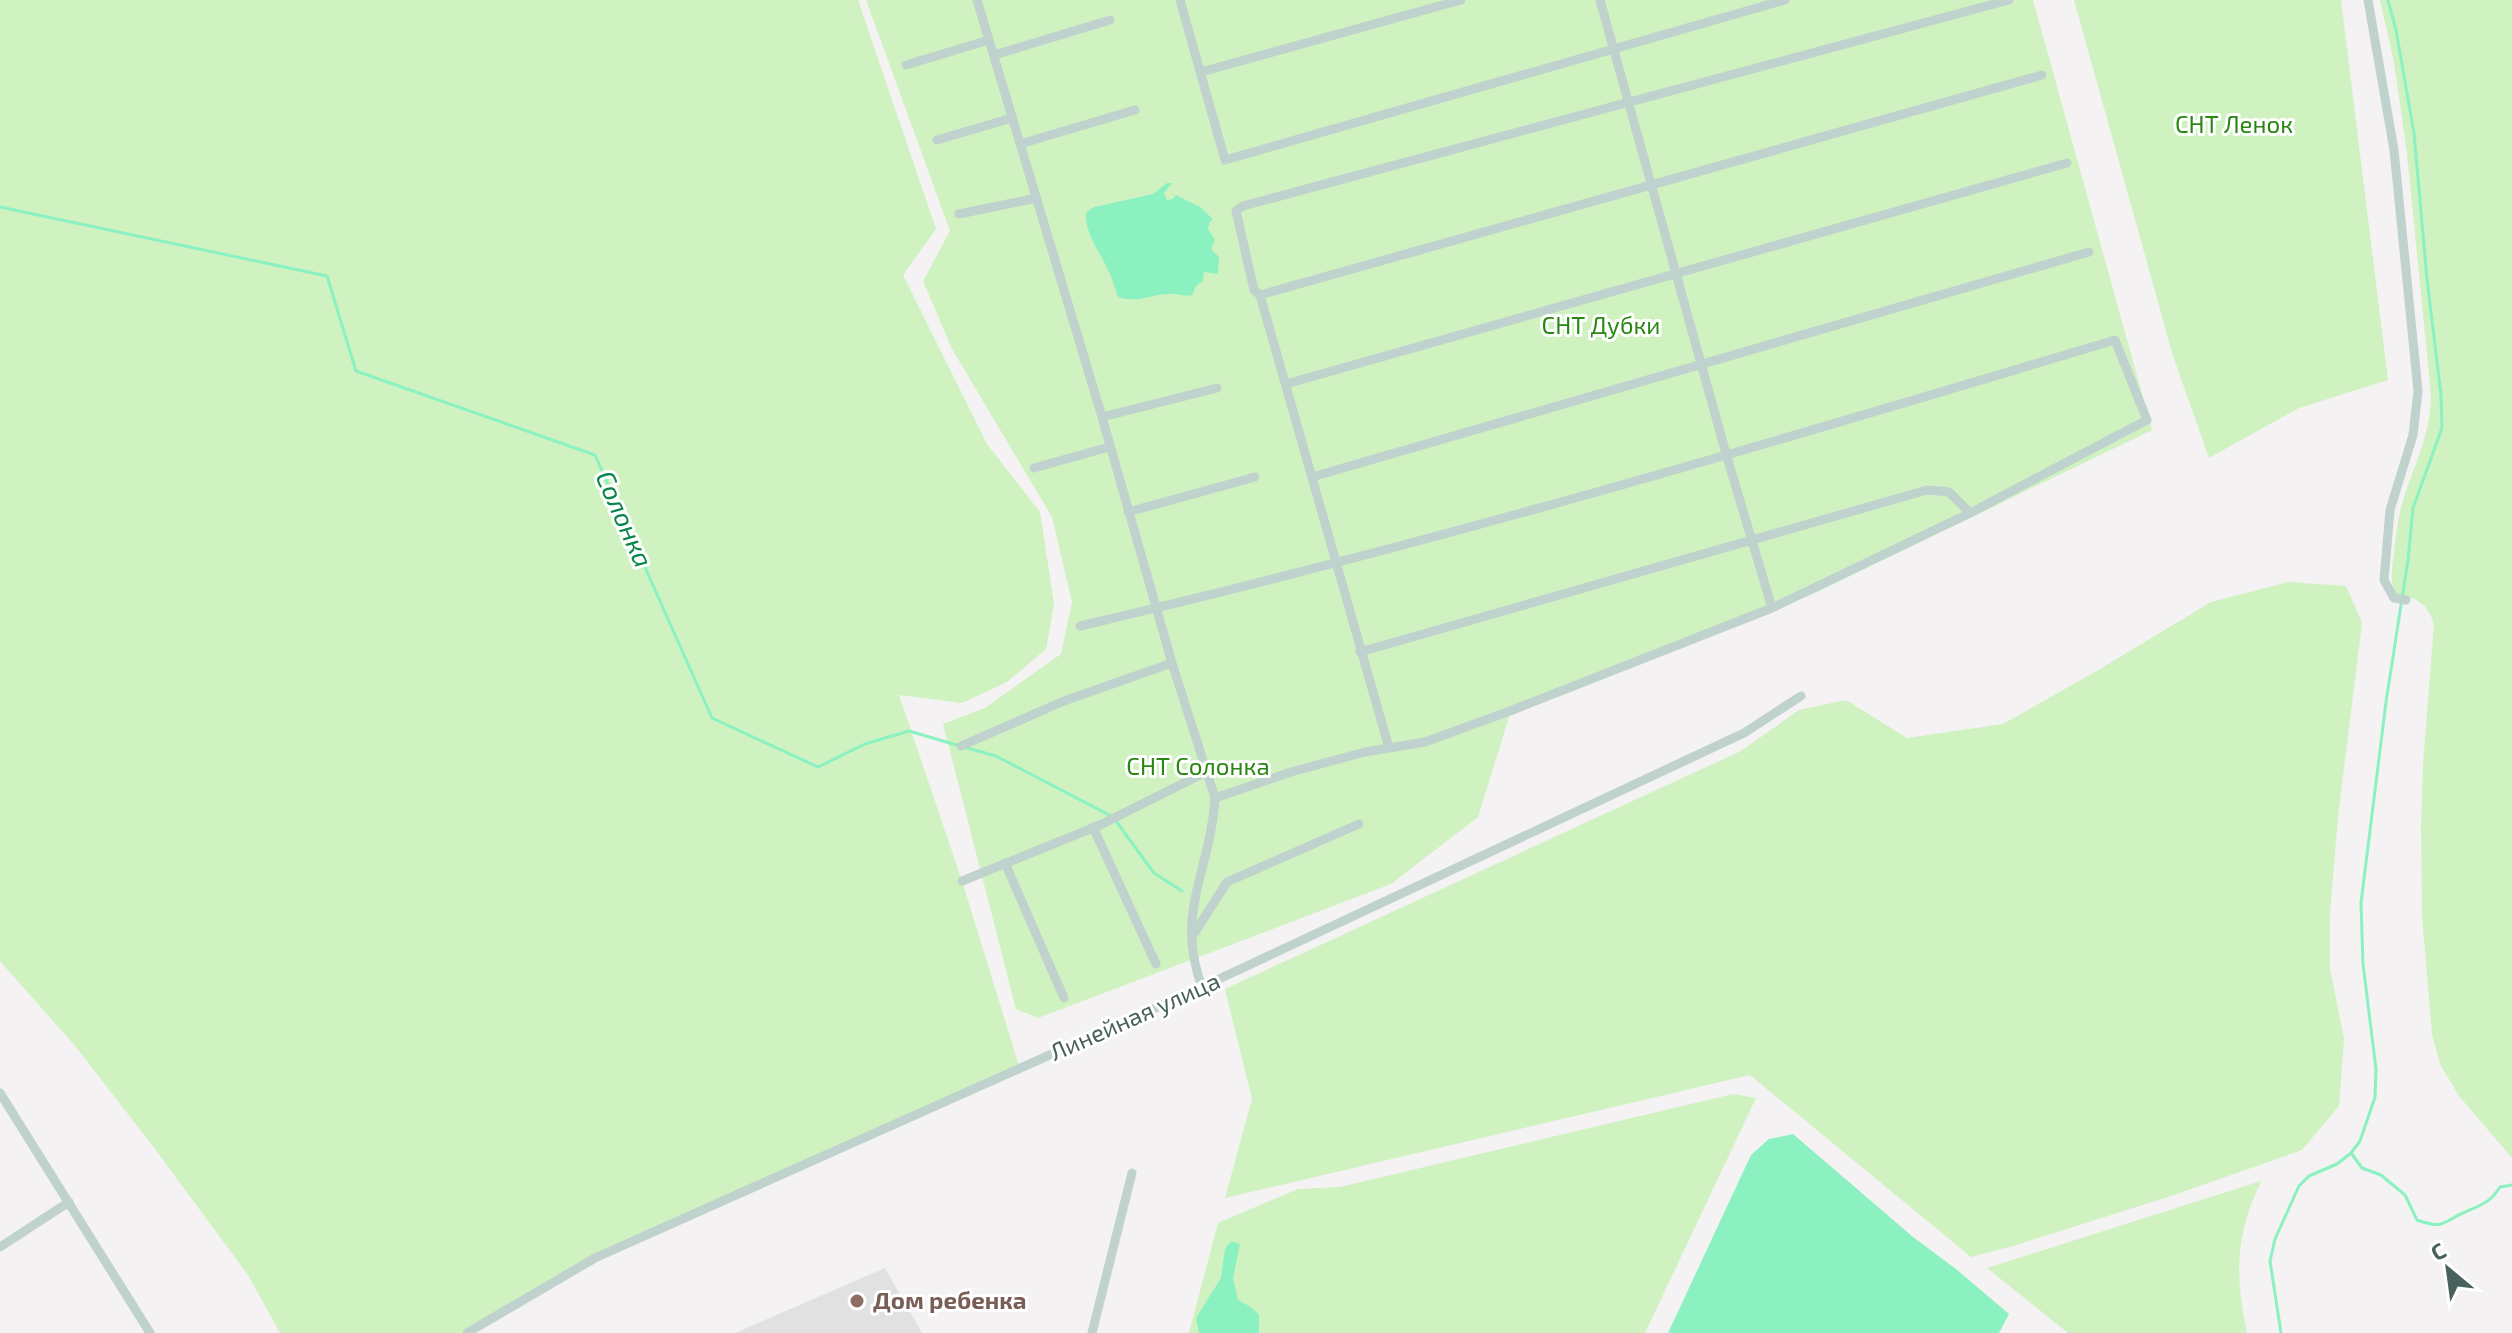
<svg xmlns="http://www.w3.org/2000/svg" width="2512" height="1333" font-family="'Exo 2',sans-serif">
<rect width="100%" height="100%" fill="#f4f2f3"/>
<!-- education -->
<path fill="#e2e1e2" d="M 885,1268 L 922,1333 L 735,1333 Z"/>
<!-- green -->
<path fill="#cff2c0" d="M 0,0 L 858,0 L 936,229 L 903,275 L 987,444 L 1040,512 L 1054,604 L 1046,649 L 1007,682 L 962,703 L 899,695 L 962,881 L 1020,1069 L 595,1258 L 467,1333 L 280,1333 L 248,1275 L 155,1149 L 76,1047 L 0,961 Z
M 866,0 L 2033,0 L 2152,430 L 1809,596 L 1772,608 L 1511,711 L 1478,817 L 1391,884 L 1038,1018 L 1016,1009 L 943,724 L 985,708 L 1061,654 L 1072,602 L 1052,517 L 952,349 L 923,281 L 950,231 Z
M 2074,0 L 2341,0 L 2388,380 L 2299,408 L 2209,458 L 2173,356 Z
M 2380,0 L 2512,0 L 2512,1158 L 2459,1096 L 2440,1064 L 2432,1034 L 2422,916 L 2421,827 L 2423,764 L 2434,624 C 2428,605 2417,596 2397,596 C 2389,581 2392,570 2394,553 C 2396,533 2399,511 2406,491 C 2418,458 2431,430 2431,394 L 2407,153 L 2394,62 Z
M 2288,582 L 2346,586 L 2362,623 L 2338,817 L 2330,913 L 2330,968 L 2344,1039 L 2339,1106 L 2302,1150 L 2171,1196 L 2013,1246 L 1971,1257 L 1750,1075 L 1225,1198 L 1252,1099 L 1225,989 L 1741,751 L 1799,710 L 1846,700 L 1907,738 L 2003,724 L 2095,672 L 2211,602 Z
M 1733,1094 L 1756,1098 L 1645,1333 L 1189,1333 L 1218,1223 L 1298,1189 L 1340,1187 Z
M 2261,1181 C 2235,1236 2235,1275 2247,1333 L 2068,1333 L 1987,1268 Z"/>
<!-- water -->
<path fill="#8bf1c1" d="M 1167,183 L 1172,183 L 1164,193 L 1167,200 L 1173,199 L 1176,195 L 1200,207 L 1213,219 L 1209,223 L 1208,229 L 1215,240 L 1211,249 L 1219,257 L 1218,274 L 1204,272 L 1203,281 L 1196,286 L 1192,295 C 1183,297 1180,294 1172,294 C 1152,293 1139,304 1118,297 C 1115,289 1113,280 1109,272 C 1101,253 1085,235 1086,213 L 1094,207 L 1153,194 Z
M 1793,1134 L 1913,1237 L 1956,1269 L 2009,1314 L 1999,1333 L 1668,1333 L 1751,1155 L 1769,1139 Z
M 1231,1241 L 1240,1244 L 1233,1278 L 1238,1300 L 1251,1307 L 1259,1315 L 1259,1333 L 1199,1333 L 1196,1318 L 1221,1278 L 1225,1249 Z"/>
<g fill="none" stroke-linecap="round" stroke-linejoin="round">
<!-- stream -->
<path stroke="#8bf1c1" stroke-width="3" d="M 0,207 L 327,276 L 356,371 L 595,455 L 712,718 L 818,767 L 865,744 L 909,731 L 960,746
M 967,748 L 996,756 L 1113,817 L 1154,873 L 1182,891
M 2351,1153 L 2362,1168 L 2381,1175 L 2405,1195 L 2417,1220 C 2445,1230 2442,1222 2465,1212 C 2482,1204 2489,1204 2500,1187 L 2512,1185
M 2281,1333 L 2270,1261 L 2275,1239 L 2299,1186 L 2309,1176 L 2337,1164 L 2351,1153 L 2360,1141 L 2375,1097 L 2376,1069 L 2363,964 L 2361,903 L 2386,702 L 2408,560 L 2413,508 L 2442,428 L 2441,395 L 2427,279 L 2414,133 L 2396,30 L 2388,0"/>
<!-- street -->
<path stroke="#bfd2cd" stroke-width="9" d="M 977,0 L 1102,417 L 1172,663 L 1215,798 C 1211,870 1174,912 1202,987
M 1180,0 L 1225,160 L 1785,0
M 1600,0 L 1727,457 L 1772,608
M 2368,0 L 2394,150 L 2418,391 L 2413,435 L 2390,510 L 2384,580 L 2394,598 L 2406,600
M 994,55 L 1110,20
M 906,65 L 989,40
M 1201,72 L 1461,0
M 937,140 L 1012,118
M 1020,144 L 1135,110
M 959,214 L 1037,198
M 1260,295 L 2042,75
M 1286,384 L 2067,163
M 1102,417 L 1217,388
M 1034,468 L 1109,447
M 1312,477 L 2089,252
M 1128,512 L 1255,477
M 1080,626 C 1428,545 1772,443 2115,340 L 2147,420 L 1970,513 L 1949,492 L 1927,490 L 1360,652
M 961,746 L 1064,701 L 1172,663
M 1389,748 L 1260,295 L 1254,290 L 1236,211 L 1243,206 L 2009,0
M 1215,798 L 1291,772 L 1365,752 L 1425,742 L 1510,711 L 1772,608 L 1970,513
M 1093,827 L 1156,964
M 1005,863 L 1064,998
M 962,881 L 1100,825 L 1206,772
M 1192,937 L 1227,882 L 1359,824
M 0,1093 L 150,1333
M 0,1247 L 69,1202
M 467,1333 L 595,1258 L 1202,987 L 1744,733 L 1801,696
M 1092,1333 L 1132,1173"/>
</g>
<!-- markers -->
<circle fill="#8d6e63" stroke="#fff" stroke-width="3" cx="857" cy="1301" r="8"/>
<g text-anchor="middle" stroke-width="6" stroke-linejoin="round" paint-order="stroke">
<!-- park labels -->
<g font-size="24" fill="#288813" stroke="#fff">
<text x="2234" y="133">СНТ Ленок</text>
<text x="1601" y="334">СНТ Дубки</text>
<text x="1198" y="775">СНТ Солонка</text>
</g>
<!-- street labels -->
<g font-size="24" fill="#48615c" stroke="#fff">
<text transform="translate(1135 1017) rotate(-24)" y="8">Линейная улица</text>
</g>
<!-- education labels -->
<g font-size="24" font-weight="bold" fill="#785e54" stroke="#fff" text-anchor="start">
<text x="873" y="1309">Дом ребенка</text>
</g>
<!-- water labels -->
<g font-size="26" font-style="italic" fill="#09844a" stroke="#fff">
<text transform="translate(624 519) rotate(66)" y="9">Солонка</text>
</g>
</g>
<!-- north arrow -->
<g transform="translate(2448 1269) rotate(331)" stroke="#ffffff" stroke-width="6" paint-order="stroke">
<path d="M0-6L14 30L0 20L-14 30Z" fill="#48615c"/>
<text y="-12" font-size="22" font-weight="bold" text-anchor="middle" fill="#48615c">С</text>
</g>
</svg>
